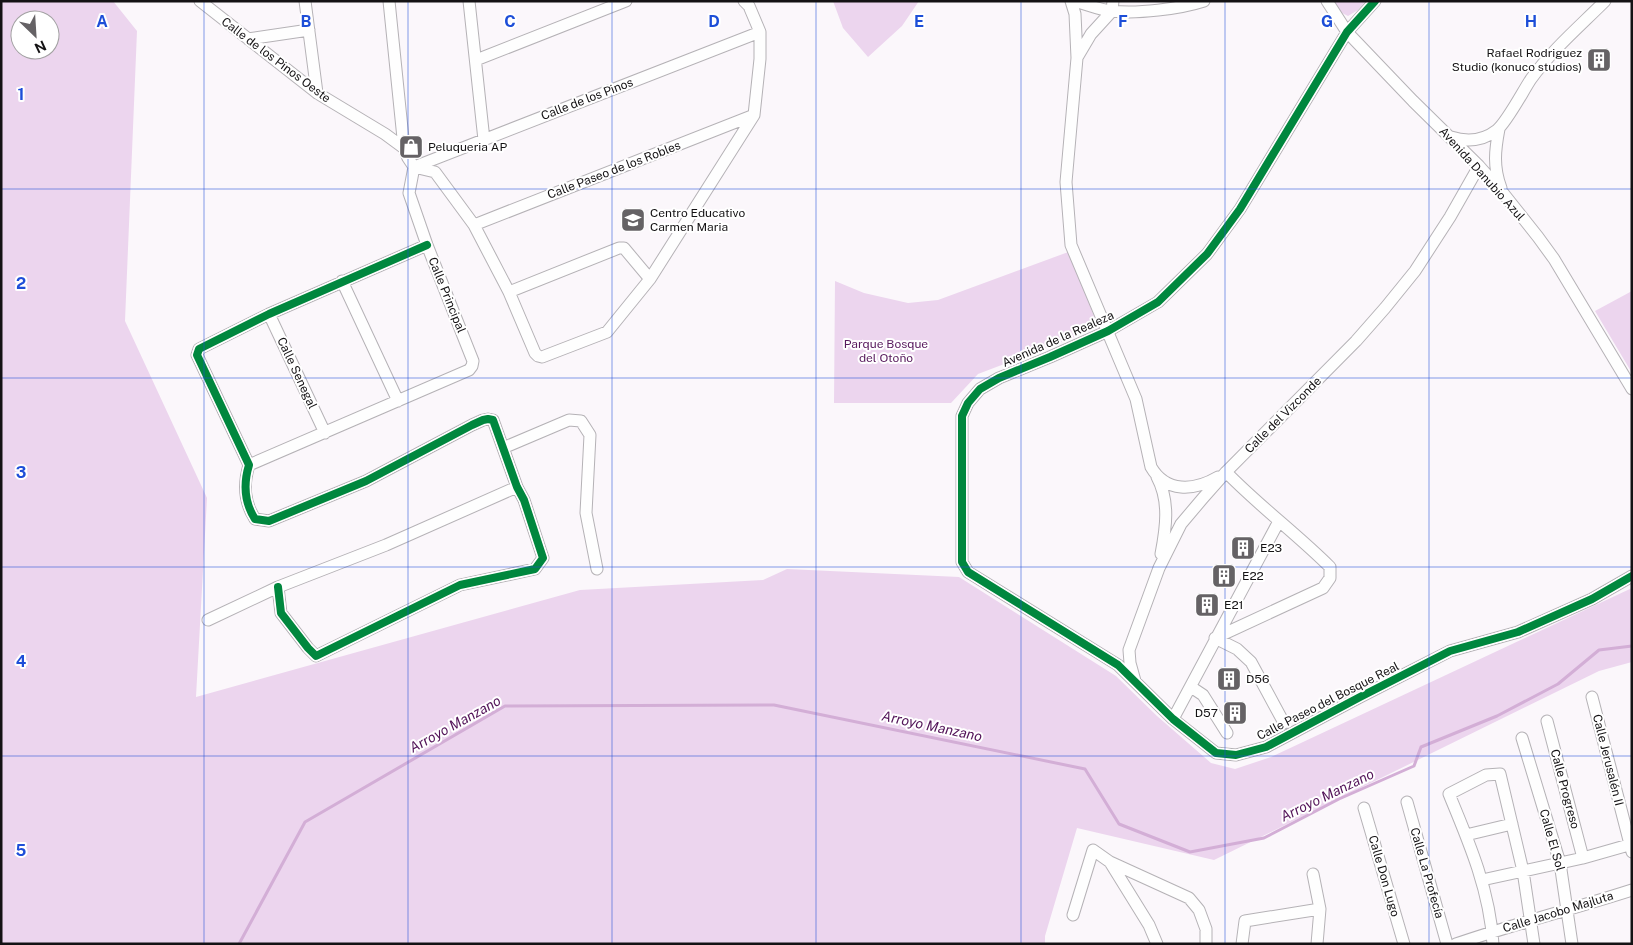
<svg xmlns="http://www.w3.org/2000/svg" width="1633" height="945" font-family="'Public Sans',sans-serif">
<rect width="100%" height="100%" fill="#fbf7fb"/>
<!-- green -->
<path fill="#ecd5ee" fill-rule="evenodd" d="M 1,1 L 113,1 L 137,31 L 125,321 L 207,498 L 196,697 L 580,590 L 763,580 L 787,569 L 959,577 L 1116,676 L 1157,716 L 1211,763 L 1235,769 L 1271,757 L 1632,588 L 1632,662 L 1599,671 L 1214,860 L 1077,828 L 1045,936 L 1045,944 L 1,944 ZM 20,20 L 50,20 L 50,50 L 20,50 Z
M 833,1 L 919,1 L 902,26 L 868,57 L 843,28 Z
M 1333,1 L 1366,1 L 1358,10 L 1348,16 L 1340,12 Z
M 1071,251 L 1098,328 L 978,374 L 951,403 L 834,403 L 835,281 L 864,293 L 908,303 L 938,300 Z
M 1632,291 L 1632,373 L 1595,311 Z"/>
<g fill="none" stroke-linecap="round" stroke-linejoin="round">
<!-- stream -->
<path stroke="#d3aed6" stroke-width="3" d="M 239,944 L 305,822 L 505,706 L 774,705 L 1085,769 L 1119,824 L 1190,852 L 1264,838 L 1339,799 L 1414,766 L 1421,747 L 1497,716 L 1558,684 L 1599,650 L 1632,646"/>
<defs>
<path id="street" d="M 200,1 L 317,93 L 385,134 L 404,148
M 305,1 L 317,93
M 389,1 L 404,148 L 408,158 L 414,167
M 469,1 L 484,140
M 1071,1 L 1075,14 L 1077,58 L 1066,182 L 1071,245 L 1136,399 L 1151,467 C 1166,493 1194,491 1218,477
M 1074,1 C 1086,4 1099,10 1112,11 C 1137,14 1179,9 1204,1
M 1327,1 L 1347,32 L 1413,101 L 1479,166 L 1503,193 L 1538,237 L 1554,259 L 1632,389
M 1375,1 L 1347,32 L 1240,209 L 1207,254 L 1158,302 L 1108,331 L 1050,357 L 999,378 L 980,389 L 968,403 L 962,416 L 962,562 L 968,572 L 1118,665 L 1173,719 L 1216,753 L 1236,755 L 1266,747 L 1360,697 L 1450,651 L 1518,632 L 1592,599 L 1632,576
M 248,39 L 309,30
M 1078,56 L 1091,34 L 1112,11 L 1113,1
M 476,60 L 626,1
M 1499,129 C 1495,150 1493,167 1501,188
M 1451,137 C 1467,142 1483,141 1497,130 C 1507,122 1523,91 1531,79 C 1552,50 1580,26 1605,1
M 414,167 L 435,172 L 474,225 L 509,292 L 535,353 L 538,356 L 542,357 L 607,332 L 650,279 L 754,115 L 760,59 L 760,32 L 749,6 L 744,1
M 414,167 L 760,32
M 474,225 L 754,115
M 342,281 L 398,401
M 509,292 L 619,248 L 624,248 L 650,279
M 269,314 L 325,433
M 503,448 L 569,420 L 581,421 L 590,435 L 586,513 L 597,569
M 249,465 L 469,370 L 472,366 L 473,361 L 427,245 L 409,193 L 414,167
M 1157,477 C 1170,501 1166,528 1161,554
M 278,587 L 281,613 L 308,648 L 316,656 L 460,585 L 535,569 L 543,558 L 524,500 L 517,487 L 493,420 L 488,419 L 483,420 L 472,425 L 366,481 L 269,521 L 255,519 C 244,502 243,485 249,465 L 197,355 L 199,349 L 269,314 L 427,245
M 208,620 L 278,587 L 386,545 L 517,487
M 1215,638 L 1323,588 L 1330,578 L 1330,567 C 1297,534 1259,506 1226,472
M 1215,638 L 1237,649 L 1251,662 L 1284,723
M 1135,681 L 1130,663 L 1129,650 L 1159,568 L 1181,524 L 1203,498 L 1226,472 L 1356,341 L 1385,308 L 1415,271 L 1450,217 L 1479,166
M 1191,687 L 1203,695 L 1227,733
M 1592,697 L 1632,852
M 1173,719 L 1279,521
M 1547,721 L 1583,858
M 1522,738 L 1560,863 L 1572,944
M 1407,802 L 1447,944
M 1364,808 L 1404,944
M 1466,835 L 1512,824
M 1110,862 L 1149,925 L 1157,944
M 1313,874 L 1320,909 L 1317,944
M 1482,880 L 1583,858 L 1632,844
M 1073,915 L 1093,850 L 1110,862 L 1189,898 L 1199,910 L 1206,929 L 1206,944
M 1242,944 L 1245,921 L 1320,909
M 1456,944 C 1514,924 1573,909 1632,890
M 1493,944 C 1490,891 1469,842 1449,794 L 1486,775 L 1500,774 L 1523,871 L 1534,944"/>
</defs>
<!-- street casing -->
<use href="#street" stroke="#b5b2b6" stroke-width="13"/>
<!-- street -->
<use href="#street" stroke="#fefefe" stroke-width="11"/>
<defs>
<path id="cycleway" d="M 1375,1 L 1347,32 L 1240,209 L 1207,254 L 1158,302 L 1108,331 L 1050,357 L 999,378 L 980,389 L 968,403 L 962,416 L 962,562 L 968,572 L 1118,665 L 1173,719 L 1216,753 L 1236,755 L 1266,747 L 1360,697 L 1450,651 L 1518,632 L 1592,599 L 1632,576
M 278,587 L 281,613 L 308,648 L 316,656 L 460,585 L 535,569 L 543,558 L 524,500 L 517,487 L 493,420 L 488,419 L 483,420 L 472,425 L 366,481 L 269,521 L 255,519 C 244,502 243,485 249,465 L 197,355 L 199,349 L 269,314 L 427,245"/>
</defs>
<!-- cycleway casing -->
<use href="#cycleway" stroke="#fff" stroke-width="11"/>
<!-- cycleway -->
<use href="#cycleway" stroke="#00873e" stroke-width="8"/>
</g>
<!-- grid -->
<path fill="none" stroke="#1d4ed8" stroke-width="1" stroke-opacity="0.55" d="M 204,1 L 204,944M 408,1 L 408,944M 612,1 L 612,944M 816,1 L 816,944M 1021,1 L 1021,944M 1225,1 L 1225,944M 1429,1 L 1429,944M 1,189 L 1632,189M 1,378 L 1632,378M 1,567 L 1632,567M 1,756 L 1632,756"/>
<!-- icons -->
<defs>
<symbol id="building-square" viewBox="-11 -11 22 22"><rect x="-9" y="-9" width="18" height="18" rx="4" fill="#656265" stroke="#fff"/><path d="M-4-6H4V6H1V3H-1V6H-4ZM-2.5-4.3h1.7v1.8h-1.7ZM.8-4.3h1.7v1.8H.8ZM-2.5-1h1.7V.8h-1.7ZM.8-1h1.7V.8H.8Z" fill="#fff"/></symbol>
<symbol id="shop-square" viewBox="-11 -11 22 22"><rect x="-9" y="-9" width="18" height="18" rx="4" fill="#656265" stroke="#fff"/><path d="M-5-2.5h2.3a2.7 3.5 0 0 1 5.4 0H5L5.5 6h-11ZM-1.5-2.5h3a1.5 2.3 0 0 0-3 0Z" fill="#fff"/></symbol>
<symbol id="school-square" viewBox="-11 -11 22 22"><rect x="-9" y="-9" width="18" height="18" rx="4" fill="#656265" stroke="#fff"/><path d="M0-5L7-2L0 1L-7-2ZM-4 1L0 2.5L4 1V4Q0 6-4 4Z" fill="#fff"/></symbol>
</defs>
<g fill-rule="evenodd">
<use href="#building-square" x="1585" y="46" width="28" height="28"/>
<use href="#shop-square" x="397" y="133" width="28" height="28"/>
<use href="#school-square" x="619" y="206" width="28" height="28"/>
<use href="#building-square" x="1229" y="534" width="28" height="28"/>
<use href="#building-square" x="1210" y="562" width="28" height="28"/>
<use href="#building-square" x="1193" y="591" width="28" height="28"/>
<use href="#building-square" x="1215" y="665" width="28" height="28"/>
<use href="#building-square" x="1221" y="699" width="28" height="28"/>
</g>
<g text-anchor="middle" stroke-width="4" stroke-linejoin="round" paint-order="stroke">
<!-- poi labels -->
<g font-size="12" fill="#141214" stroke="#fff" text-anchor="start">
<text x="1582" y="57" text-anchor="end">Rafael Rodriguez<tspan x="1582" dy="14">Studio (konuco studios)</tspan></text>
<text x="428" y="151">Peluqueria AP</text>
<text x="650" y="217">Centro Educativo<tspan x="650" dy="14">Carmen Maria</tspan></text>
<text x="1260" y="552">E23</text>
<text x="1242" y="580">E22</text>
<text x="1224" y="609">E21</text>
<text x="1246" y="683">D56</text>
<text x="1218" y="717" text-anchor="end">D57</text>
</g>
<!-- street labels -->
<g font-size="12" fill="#141214" stroke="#fff">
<text transform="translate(276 60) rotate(37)" y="4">Calle de los Pinos Oeste</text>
<text transform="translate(587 99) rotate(-21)" y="4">Calle de los Pinos</text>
<text transform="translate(614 170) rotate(-21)" y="4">Calle Paseo de los Robles</text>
<text transform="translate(1482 174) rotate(48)" y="4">Avenida Danubio Azul</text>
<text transform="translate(447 295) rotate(68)" y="4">Calle Principal</text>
<text transform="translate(1058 339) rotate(-24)" y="4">Avenida de la Realeza</text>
<text transform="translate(297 373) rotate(65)" y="4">Calle Senegal</text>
<text transform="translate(1283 415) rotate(-45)" y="4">Calle del Vizconde</text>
<text transform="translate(1328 701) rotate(-27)" y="4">Calle Paseo del Bosque Real</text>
<text transform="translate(1608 760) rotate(76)" y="4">Calle Jerusalén II</text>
<text transform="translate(1565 789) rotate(75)" y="4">Calle Progreso</text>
<text transform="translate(1552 840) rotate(74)" y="4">Calle El Sol</text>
<text transform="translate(1427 873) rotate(74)" y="4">Calle La Profecía</text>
<text transform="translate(1384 876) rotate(74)" y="4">Calle Don Lugo</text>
<text transform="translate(1558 912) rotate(-17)" y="4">Calle Jacobo Majluta</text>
</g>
<!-- park labels -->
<g font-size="12" fill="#581a5d" stroke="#fff">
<text x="886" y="348">Parque Bosque<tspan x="886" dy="14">del Otoño</tspan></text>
</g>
<!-- water labels -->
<g font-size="14" font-style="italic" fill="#521358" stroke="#fff">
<text transform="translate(455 724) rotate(-29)" y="5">Arroyo Manzano</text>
<text transform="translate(932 726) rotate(12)" y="5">Arroyo Manzano</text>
<text transform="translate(1327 795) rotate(-26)" y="5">Arroyo Manzano</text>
</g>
</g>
<g font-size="16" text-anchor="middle" font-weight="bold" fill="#1d4ed8" stroke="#fff" stroke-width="4" stroke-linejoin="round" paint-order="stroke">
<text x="102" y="27">A</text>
<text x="306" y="27">B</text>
<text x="510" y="27">C</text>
<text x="714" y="27">D</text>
<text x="919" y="27">E</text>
<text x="1123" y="27">F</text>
<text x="1327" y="27">G</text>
<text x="1531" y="27">H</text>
<text x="21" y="100">1</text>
<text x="21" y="289">2</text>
<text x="21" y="478">3</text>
<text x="21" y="667">4</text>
<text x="21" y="856">5</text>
</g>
<!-- border -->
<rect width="1633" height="945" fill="none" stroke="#141214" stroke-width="5"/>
<!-- north arrow -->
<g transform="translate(35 35) rotate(155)"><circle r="24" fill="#ffffff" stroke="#a1a0a1"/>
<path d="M0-4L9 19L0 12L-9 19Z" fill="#656265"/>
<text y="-8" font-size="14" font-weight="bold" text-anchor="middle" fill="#141214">N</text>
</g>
</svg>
